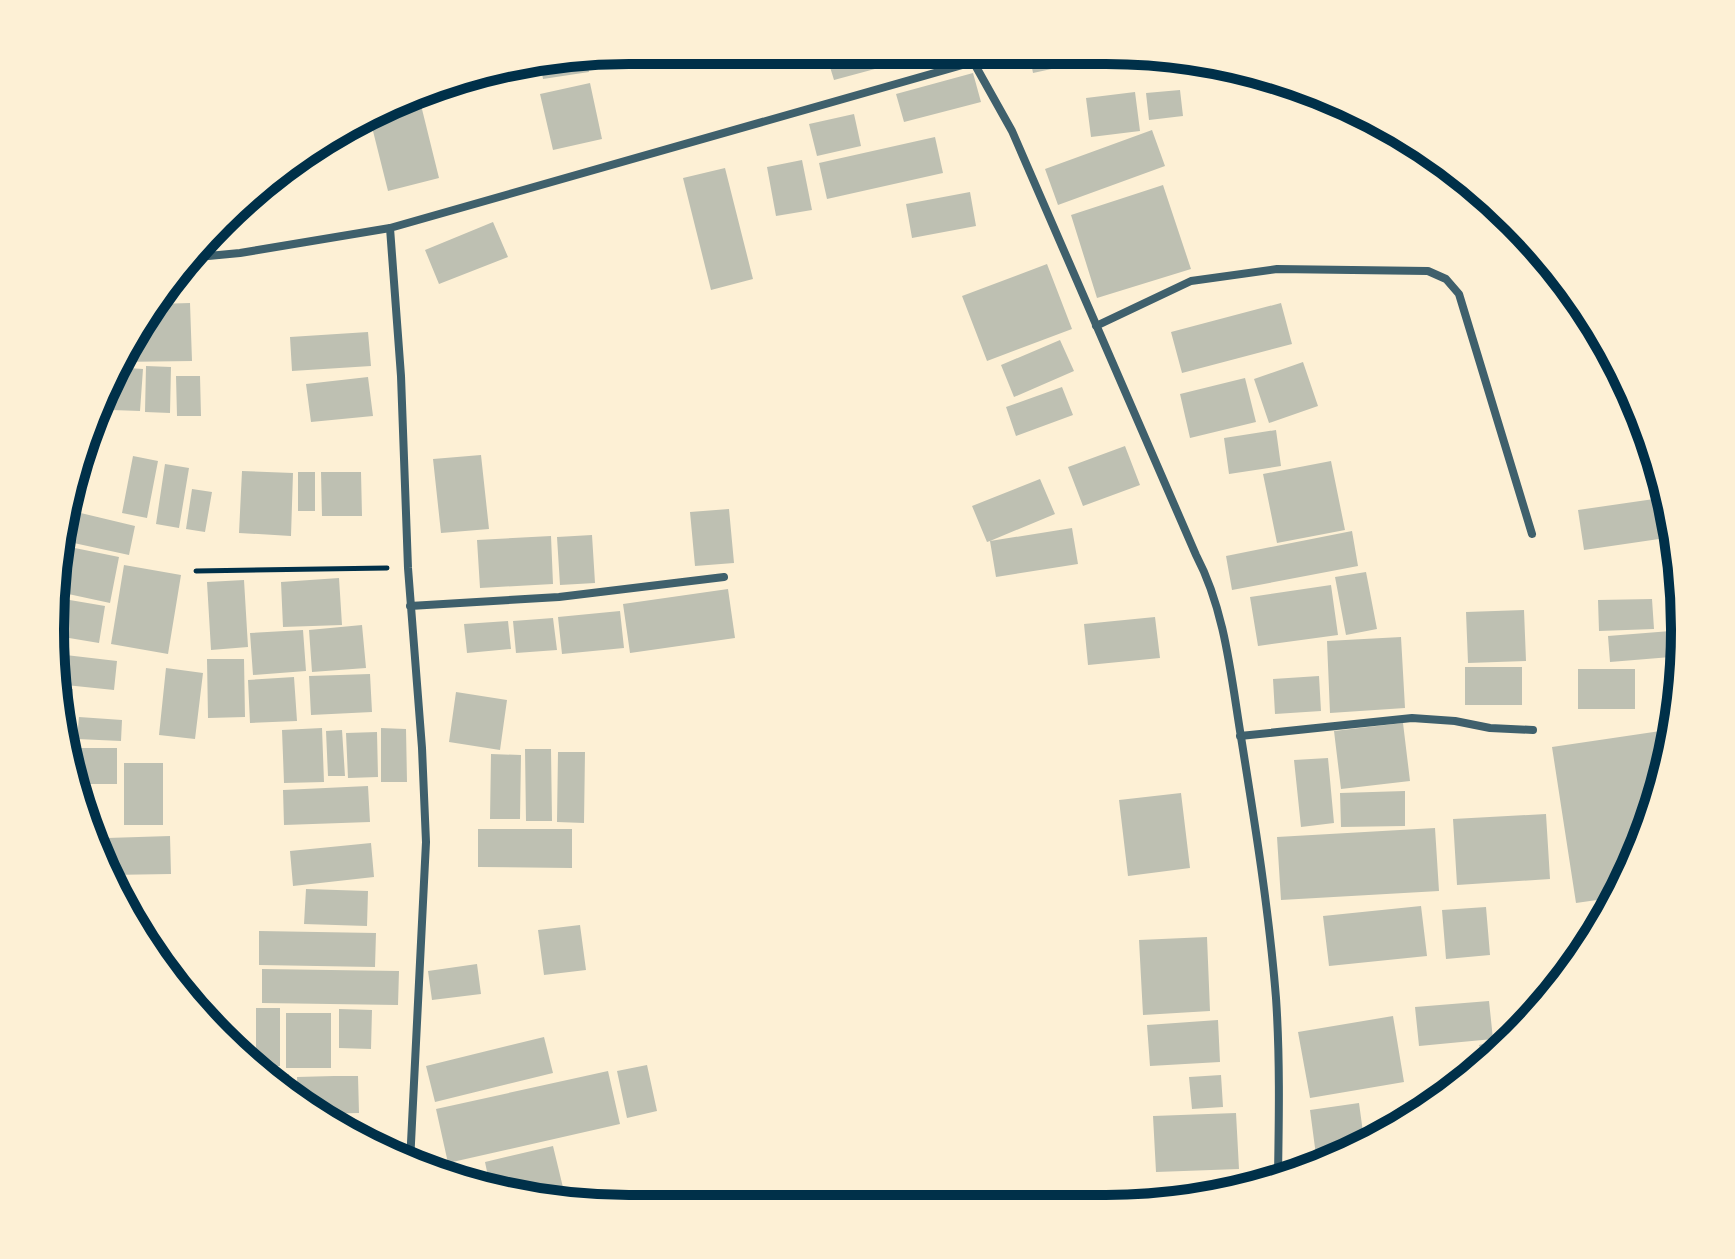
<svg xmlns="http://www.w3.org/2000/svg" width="1735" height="1259" font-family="'Public Sans',sans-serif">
<rect width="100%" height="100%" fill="#fdf0d5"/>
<!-- building -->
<path fill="#bec0b2" d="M 826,54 L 883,55 L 886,66 L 834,80 Z
M 586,56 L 589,72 L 543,79 L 540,62 Z
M 1030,58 L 1093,59 L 1093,60 L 1033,73 Z
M 973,73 L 981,102 L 904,122 L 896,94 Z
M 590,83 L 602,139 L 553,150 L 540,94 Z
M 1180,90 L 1183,116 L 1149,120 L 1146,93 Z
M 1135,92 L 1140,131 L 1091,137 L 1086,98 Z
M 419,97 L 439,178 L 388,191 L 370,119 Z
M 854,114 L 861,146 L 817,156 L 809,124 Z
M 1152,130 L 1165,166 L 1058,205 L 1045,169 Z
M 935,137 L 943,173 L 827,199 L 819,163 Z
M 802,160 L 812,210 L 776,216 L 767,167 Z
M 725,168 L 753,279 L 711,290 L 683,178 Z
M 1163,185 L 1191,269 L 1097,298 L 1071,215 Z
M 970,192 L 976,226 L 912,238 L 906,204 Z
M 493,222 L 508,257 L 439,284 L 425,250 Z
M 1047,264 L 1072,329 L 987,361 L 962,296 Z
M 190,303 L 192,361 L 117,362 L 156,304 Z
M 1281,303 L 1292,344 L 1182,373 L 1171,332 Z
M 368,332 L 371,366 L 292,371 L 290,337 Z
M 1060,340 L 1074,371 L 1014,397 L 1001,365 Z
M 1303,362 L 1318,406 L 1269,423 L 1254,379 Z
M 146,366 L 171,367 L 170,413 L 145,412 Z
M 114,367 L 143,369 L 140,411 L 112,410 Z
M 176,376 L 200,376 L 201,416 L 177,416 Z
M 368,377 L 373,416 L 311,422 L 306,384 Z
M 1245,378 L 1256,422 L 1190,438 L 1180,394 Z
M 1062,387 L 1073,415 L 1016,436 L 1006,407 Z
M 1276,430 L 1281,466 L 1229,474 L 1224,438 Z
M 1125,446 L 1140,485 L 1083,506 L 1068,467 Z
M 481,455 L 489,529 L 441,533 L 433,459 Z
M 133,456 L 158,461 L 147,518 L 122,513 Z
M 1331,461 L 1345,530 L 1277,543 L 1263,474 Z
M 165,464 L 189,468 L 179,528 L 156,524 Z
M 242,471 L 293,473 L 291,536 L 239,533 Z
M 298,472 L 315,472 L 315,511 L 298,511 Z
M 321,472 L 361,472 L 362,516 L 322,516 Z
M 1040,479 L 1055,514 L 990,541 L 1072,528 L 1078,564 L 996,577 L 990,541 L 987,542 L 972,506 Z
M 192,489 L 212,492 L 205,532 L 186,529 Z
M 1654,499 L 1659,539 L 1584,550 L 1578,510 Z
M 64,509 L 135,526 L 129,555 L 60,540 L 61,517 Z
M 729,509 L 734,563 L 695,566 L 690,512 Z
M 1352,531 L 1358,566 L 1232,590 L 1226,556 Z
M 592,535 L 595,583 L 560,585 L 557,537 Z
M 551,536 L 553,584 L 480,588 L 477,540 Z
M 60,545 L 119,557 L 110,603 L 59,592 Z
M 124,565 L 181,575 L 168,654 L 111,644 Z
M 1366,572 L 1377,629 L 1346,635 L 1335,577 Z
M 339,578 L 342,625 L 283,627 L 281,582 Z
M 244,580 L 248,647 L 211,650 L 207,582 Z
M 1331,585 L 1338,635 L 1258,646 L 1250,597 Z
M 728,589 L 735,638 L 630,653 L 623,604 Z
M 58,598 L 105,606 L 99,643 L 57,636 Z
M 1652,599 L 1654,629 L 1599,631 L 1598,600 Z
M 1524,610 L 1526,661 L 1468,663 L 1466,612 Z
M 620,611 L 624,648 L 562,654 L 558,617 Z
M 1155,617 L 1160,658 L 1088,665 L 1084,624 Z
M 553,618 L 557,650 L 516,653 L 513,621 Z
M 508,621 L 511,649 L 467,653 L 464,624 Z
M 362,625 L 366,668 L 312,672 L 309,630 Z
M 303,630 L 306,671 L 253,675 L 250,633 Z
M 1683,630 L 1683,656 L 1610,662 L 1608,636 Z
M 1401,637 L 1405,708 L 1330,713 L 1327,641 Z
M 57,654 L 117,661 L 114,690 L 56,684 Z
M 207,659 L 244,659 L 245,717 L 208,718 Z
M 1465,667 L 1522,667 L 1522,705 L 1465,705 Z
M 166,668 L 203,673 L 195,739 L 159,735 Z
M 1578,669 L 1635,669 L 1635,709 L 1578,709 Z
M 370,674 L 372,712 L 311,715 L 309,676 Z
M 1319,676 L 1321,711 L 1275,714 L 1273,679 Z
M 294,677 L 297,721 L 250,723 L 248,680 Z
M 55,688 L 73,689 L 71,710 L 56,709 Z
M 456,692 L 507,700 L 500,750 L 449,742 Z
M 57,713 L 72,714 L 70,749 L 67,749 Z
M 79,717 L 122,720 L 121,741 L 77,739 Z
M 1403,723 L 1410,781 L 1341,789 L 1334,731 Z
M 322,728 L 324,782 L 284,783 L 282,730 Z
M 381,728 L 406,729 L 407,782 L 381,782 Z
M 1674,729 L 1665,780 L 1625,886 L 1618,897 L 1576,903 L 1552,747 Z
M 342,730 L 345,776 L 328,776 L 326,731 Z
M 377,732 L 378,777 L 348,778 L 346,733 Z
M 76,748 L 117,748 L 117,784 L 76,784 Z
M 525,749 L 551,749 L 552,821 L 526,821 Z
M 558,752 L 585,752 L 584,823 L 557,822 Z
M 491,754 L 521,755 L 520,819 L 490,819 Z
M 1328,758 L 1334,823 L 1301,827 L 1294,760 Z
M 124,763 L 163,763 L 163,825 L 124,825 Z
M 368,786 L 370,822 L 284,825 L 283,790 Z
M 1405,791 L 1405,826 L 1341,827 L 1340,793 Z
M 1181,793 L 1190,868 L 1128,876 L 1119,800 Z
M 1546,814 L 1550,879 L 1457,885 L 1453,819 Z
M 1435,828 L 1439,891 L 1281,900 L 1277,837 Z
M 478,829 L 572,829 L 572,868 L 478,867 Z
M 170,836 L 171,874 L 109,875 L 108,874 L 107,838 Z
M 90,837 L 104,837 L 104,868 L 94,852 Z
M 371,843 L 374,877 L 293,886 L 290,851 Z
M 306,889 L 368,891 L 367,926 L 304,924 Z
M 1421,906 L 1427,956 L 1329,966 L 1323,916 Z
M 1486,907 L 1490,955 L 1446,959 L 1442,910 Z
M 580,925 L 586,970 L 544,975 L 538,930 Z
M 259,931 L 376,933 L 375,967 L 259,965 Z
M 1207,937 L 1210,1011 L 1143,1015 L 1139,940 Z
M 477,964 L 481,994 L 432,1000 L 428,971 Z
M 262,969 L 399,971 L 398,1005 L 262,1003 Z
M 1489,1001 L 1493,1039 L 1419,1046 L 1415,1007 Z
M 256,1008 L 280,1008 L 280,1066 L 256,1066 Z
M 339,1009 L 372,1010 L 371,1049 L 339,1048 Z
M 286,1013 L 331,1013 L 331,1068 L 286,1068 Z
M 1393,1016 L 1404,1082 L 1310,1098 L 1298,1032 Z
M 1218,1020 L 1220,1062 L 1150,1066 L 1147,1025 Z
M 544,1037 L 553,1073 L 435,1102 L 426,1066 Z
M 1501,1039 L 1504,1048 L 1486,1066 L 1479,1045 Z
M 647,1065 L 657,1111 L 627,1118 L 617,1071 Z
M 608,1071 L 620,1124 L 448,1163 L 436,1109 Z
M 289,1074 L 290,1097 L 276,1089 L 261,1075 Z
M 1221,1075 L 1223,1107 L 1192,1109 L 1189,1077 Z
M 334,1076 L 358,1076 L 359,1113 L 317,1114 L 298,1103 L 297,1077 Z
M 1359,1103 L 1365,1147 L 1317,1163 L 1310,1110 Z
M 1236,1113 L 1239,1169 L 1156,1172 L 1153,1116 Z
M 1415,1114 L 1391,1130 L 1390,1116 Z
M 354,1120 L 355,1138 L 332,1124 L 332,1121 Z
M 553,1146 L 567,1204 L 491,1191 L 485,1162 Z
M 1220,1186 L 1220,1192 L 1182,1204 L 1147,1204 L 1146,1191 Z"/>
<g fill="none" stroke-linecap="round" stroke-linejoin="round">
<!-- path -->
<path stroke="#003049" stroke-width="5" d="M 196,571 L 387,568"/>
<!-- minor -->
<path stroke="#3f606c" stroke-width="8" d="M 970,56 L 1012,131 L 1196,555 C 1225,610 1231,676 1241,737 C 1255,824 1269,911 1276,998 C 1280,1057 1279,1116 1278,1175
M 390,228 L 401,376 L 408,568 L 422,748 L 426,842 L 410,1163
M 187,258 L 240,253 L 390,228 L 973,62
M 1096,326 L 1191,281 L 1277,269 L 1428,271 L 1446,279 L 1459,294 L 1532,534
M 410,606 L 559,597 L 724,577
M 1240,736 L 1412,718 L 1455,721 L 1490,728 L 1533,730"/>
</g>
<!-- crop -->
<path d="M0 0H1735V1259H0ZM629 64H1106A565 565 0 0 1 1671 629V630A565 565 0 0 1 1106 1195H629A565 565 0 0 1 64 630V629A565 565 0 0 1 629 64Z" fill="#fdf0d5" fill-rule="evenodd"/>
<path fill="none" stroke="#003049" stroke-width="10" d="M629 64H1106A565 565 0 0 1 1671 629V630A565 565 0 0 1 1106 1195H629A565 565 0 0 1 64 630V629A565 565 0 0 1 629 64Z"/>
</svg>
